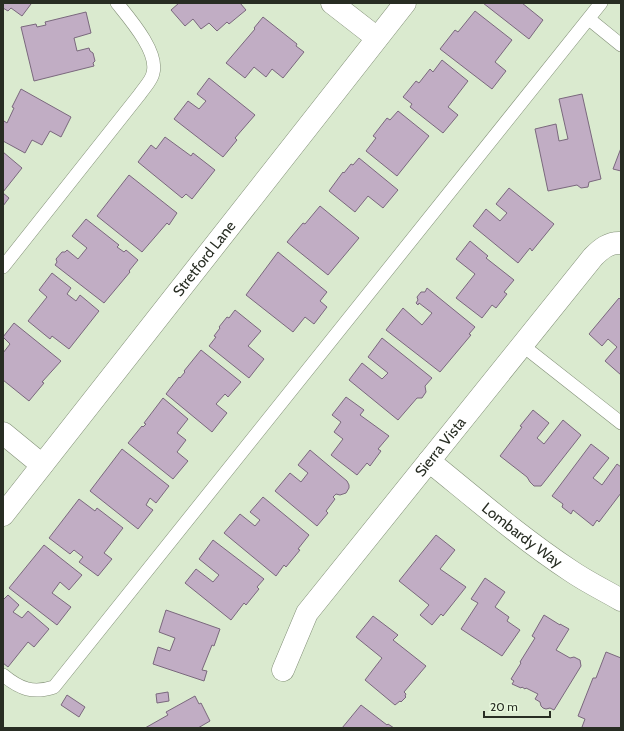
<svg xmlns="http://www.w3.org/2000/svg" width="624" height="731" font-family="Cabin,sans-serif">
<rect width="100%" height="100%" fill="#daeacf"/>
<!-- building -->
<path fill="#c1adc4" stroke="#7a687d" d="M 3,3 L 29,3 L 31,4 L 22,16 L 11,8 L 8,11 L 3,8 Z
M 179,3 L 240,3 L 246,10 L 229,24 L 227,22 L 217,31 L 209,23 L 201,29 L 193,19 L 185,26 L 171,10 Z
M 483,3 L 522,3 L 543,20 L 529,39 Z
M 475,11 L 512,40 L 495,62 L 506,71 L 492,89 L 440,49 L 455,30 L 458,32 Z
M 86,12 L 91,33 L 74,38 L 77,51 L 89,48 L 90,51 L 93,53 L 95,61 L 93,63 L 94,66 L 34,81 L 21,27 L 36,24 L 37,27 L 46,25 L 45,22 Z
M 263,17 L 297,44 L 296,46 L 304,52 L 283,78 L 272,69 L 266,77 L 254,67 L 245,78 L 226,63 L 255,29 L 254,28 Z
M 442,60 L 468,81 L 448,107 L 458,115 L 443,133 L 410,107 L 412,104 L 403,97 L 416,81 L 419,83 L 430,69 L 433,72 Z
M 209,78 L 255,115 L 235,138 L 237,140 L 223,157 L 174,119 L 188,101 L 199,109 L 206,101 L 197,94 Z
M 21,89 L 71,117 L 61,137 L 50,131 L 42,145 L 32,140 L 25,153 L 3,141 L 3,123 L 4,121 L 7,123 L 14,108 L 12,107 Z
M 582,94 L 601,179 L 589,182 L 588,187 L 581,188 L 577,185 L 548,191 L 535,129 L 556,124 L 559,141 L 568,139 L 559,99 Z
M 398,111 L 429,136 L 397,176 L 366,151 L 376,138 L 373,136 L 387,118 L 390,120 Z
M 165,137 L 191,156 L 193,153 L 215,170 L 192,199 L 186,194 L 182,198 L 138,162 L 151,145 L 156,149 Z
M 621,148 L 621,171 L 613,169 Z
M 3,152 L 22,168 L 3,192 Z
M 359,158 L 398,190 L 383,208 L 368,196 L 355,212 L 329,191 L 343,172 L 344,173 L 351,164 L 353,165 Z
M 129,175 L 177,213 L 169,225 L 167,223 L 142,252 L 97,216 Z
M 509,188 L 554,224 L 532,251 L 530,248 L 518,263 L 473,226 L 486,209 L 500,221 L 507,213 L 496,204 Z
M 3,193 L 9,198 L 3,206 Z
M 320,206 L 359,238 L 328,275 L 287,242 L 303,223 L 305,224 Z
M 86,219 L 119,245 L 117,247 L 124,252 L 126,250 L 138,260 L 129,271 L 130,272 L 104,303 L 55,265 L 57,262 L 56,259 L 62,252 L 65,252 L 67,250 L 78,259 L 87,248 L 72,236 Z
M 470,241 L 488,256 L 486,258 L 514,280 L 504,292 L 507,294 L 496,308 L 492,305 L 482,318 L 456,298 L 475,274 L 456,259 Z
M 278,252 L 327,292 L 320,301 L 327,307 L 314,324 L 305,317 L 293,332 L 246,295 Z
M 52,273 L 71,288 L 67,294 L 76,301 L 80,295 L 99,311 L 69,349 L 52,336 L 50,339 L 28,321 L 47,297 L 39,290 Z
M 427,288 L 475,327 L 469,334 L 471,335 L 440,372 L 386,330 L 403,308 L 422,325 L 432,313 L 419,303 L 418,305 L 416,303 L 418,300 L 417,297 L 421,292 L 425,292 Z
M 619,298 L 621,300 L 621,375 L 605,361 L 617,347 L 608,339 L 602,346 L 589,334 Z
M 235,310 L 261,331 L 248,346 L 264,359 L 249,378 L 209,346 L 216,337 L 214,336 L 220,328 L 219,327 L 227,317 L 229,318 Z
M 14,323 L 61,361 L 42,382 L 44,383 L 29,401 L 3,380 L 3,353 L 10,344 L 3,337 Z
M 382,338 L 432,378 L 425,386 L 426,392 L 422,398 L 417,398 L 398,420 L 349,380 L 362,363 L 382,379 L 388,373 L 368,357 Z
M 201,350 L 241,382 L 228,397 L 225,394 L 216,404 L 227,413 L 212,432 L 166,394 L 179,377 L 180,378 L 185,372 L 184,371 Z
M 346,397 L 364,410 L 360,415 L 389,436 L 378,449 L 381,451 L 370,466 L 367,463 L 357,475 L 331,455 L 343,439 L 334,432 L 341,422 L 332,415 Z
M 163,398 L 188,419 L 177,433 L 186,440 L 177,452 L 188,461 L 173,479 L 128,443 L 142,426 L 143,427 L 146,424 L 144,423 Z
M 533,410 L 549,423 L 537,438 L 544,444 L 563,420 L 581,435 L 541,486 L 534,486 L 530,482 L 527,477 L 500,456 L 522,427 L 520,426 Z
M 591,444 L 609,458 L 593,478 L 602,485 L 617,464 L 621,467 L 621,493 L 599,522 L 597,520 L 593,526 L 573,510 L 571,514 L 562,507 L 563,504 L 552,496 Z
M 122,449 L 169,486 L 156,503 L 150,498 L 146,505 L 153,510 L 138,529 L 90,491 Z
M 310,450 L 347,481 L 349,485 L 349,488 L 346,493 L 340,495 L 336,494 L 333,497 L 335,499 L 326,511 L 328,513 L 317,526 L 275,491 L 290,473 L 301,482 L 308,473 L 298,465 Z
M 263,497 L 309,535 L 298,549 L 300,550 L 286,567 L 284,565 L 276,576 L 224,533 L 240,514 L 255,526 L 260,520 L 250,512 Z
M 79,499 L 95,511 L 97,508 L 123,528 L 104,553 L 112,559 L 98,576 L 79,562 L 83,557 L 74,550 L 70,554 L 49,538 Z
M 436,535 L 455,550 L 440,569 L 466,587 L 443,616 L 441,614 L 432,625 L 420,615 L 429,605 L 399,581 Z
M 213,540 L 264,579 L 257,587 L 259,589 L 246,605 L 244,603 L 231,620 L 185,583 L 196,569 L 213,582 L 219,575 L 199,559 Z
M 44,545 L 82,575 L 69,590 L 60,582 L 52,593 L 71,607 L 57,625 L 9,588 Z
M 485,578 L 505,592 L 495,607 L 509,617 L 507,621 L 520,630 L 502,656 L 461,629 L 478,603 L 471,599 Z
M 8,595 L 19,605 L 13,612 L 22,618 L 28,611 L 49,629 L 34,647 L 28,642 L 8,667 L 3,663 L 3,600 Z
M 166,610 L 220,629 L 214,646 L 212,645 L 202,670 L 207,671 L 204,681 L 153,664 L 158,647 L 170,651 L 175,638 L 159,632 Z
M 544,615 L 560,625 L 560,624 L 569,629 L 556,650 L 570,658 L 574,657 L 580,660 L 581,666 L 554,710 L 550,708 L 546,709 L 543,708 L 541,706 L 540,702 L 535,699 L 538,694 L 526,688 L 525,689 L 522,687 L 521,688 L 512,684 L 514,681 L 511,679 L 521,663 L 520,662 L 535,638 L 532,636 Z
M 373,616 L 398,635 L 393,640 L 426,666 L 404,692 L 406,694 L 405,696 L 406,697 L 401,702 L 400,701 L 395,705 L 365,680 L 382,658 L 356,637 Z
M 606,652 L 621,658 L 621,728 L 585,728 L 582,727 L 585,719 L 578,716 L 593,678 L 596,678 Z
M 168,692 L 169,701 L 157,703 L 156,694 Z
M 67,695 L 85,707 L 79,717 L 61,705 Z
M 195,696 L 199,704 L 201,703 L 210,721 L 198,728 L 145,728 L 168,715 L 166,712 Z
M 361,705 L 387,725 L 388,724 L 394,728 L 342,728 Z"/>
<g fill="none" stroke-linecap="round" stroke-linejoin="round">
<defs>
<path id="service" d="M 589,19 L 621,45
M 3,267 L 140,94 C 144,88 152,80 153,73 C 159,52 129,18 117,3
M 522,345 L 621,423
M 3,675 C 20,689 33,694 54,687 L 601,3"/>
<g id="minor">
<path d="M 332,3 L 377,38"/>
<path d="M 3,433 L 42,465"/>
<path id="s1" d="M 429,461 C 476,499 521,538 571,571 C 587,582 604,590 621,600"/>
<path id="s2" d="M 3,515 L 405,3"/>
<path id="s3" d="M 283,670 L 307,613 L 593,257 C 601,249 609,242 621,243"/>
</g>
</defs>
<!-- service casing -->
<use href="#service" stroke="#839078" stroke-width="14"/>
<!-- minor casing -->
<use href="#minor" stroke="#839078" stroke-width="23"/>
<!-- service -->
<use href="#service" stroke="#fff" stroke-width="13"/>
<!-- minor -->
<use href="#minor" stroke="#fff" stroke-width="22"/>
</g>
<g text-anchor="middle" stroke-width="3.5" stroke-linejoin="round" paint-order="stroke">
<!-- street labels -->
<g font-size="15" fill="#282d23" stroke="#e7f7dc">
<text dy="5" stroke="none"><textPath href="#s2" startOffset="326">Stretford Lane</textPath></text>
<text dy="5" stroke="none"><textPath href="#s3" startOffset="275">Sierra Vista</textPath></text>
<text dy="5" stroke="none"><textPath href="#s1" startOffset="119">Lombardy Way</textPath></text>
</g>
</g>
<!-- border -->
<rect width="624" height="731" fill="none" stroke="#282d23" stroke-width="8"/>
<!-- scale -->
<path d="M484 711v6h66v-6" fill="none" stroke="#282d23" stroke-width="2"/>
<text x="490" y="711" font-size="12" fill="#282d23" stroke="#e7f7dc" stroke-width="3" paint-order="stroke">20 m</text>
</svg>
